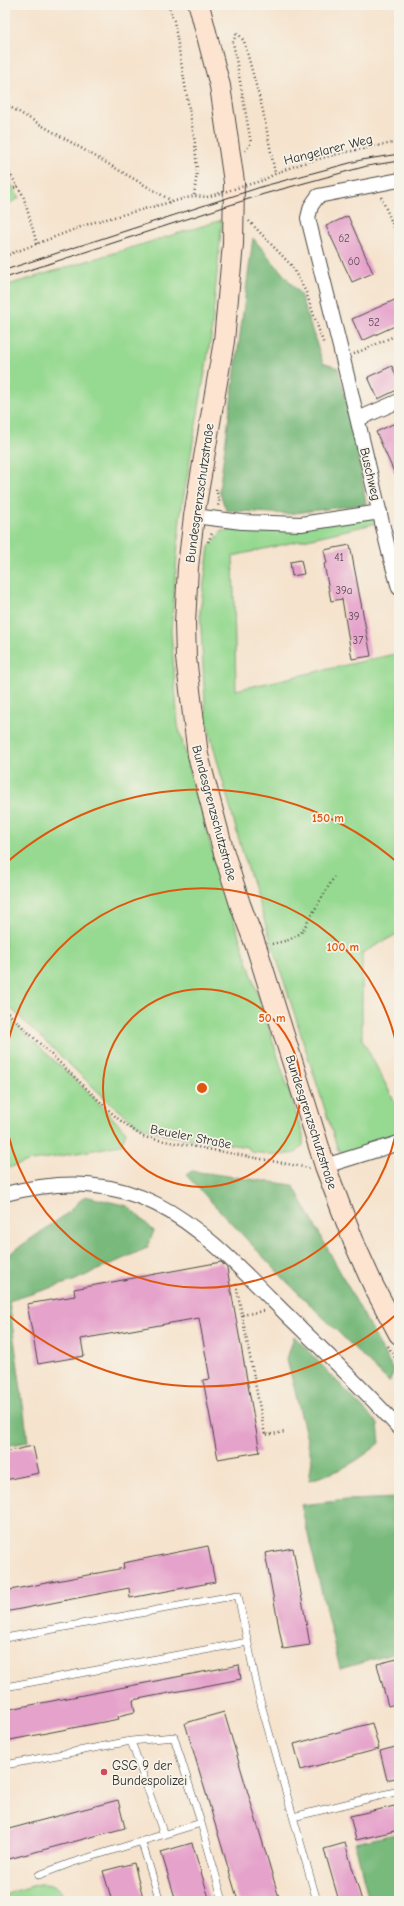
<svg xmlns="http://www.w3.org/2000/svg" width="404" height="1906" font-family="'Comic Neue',sans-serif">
<rect width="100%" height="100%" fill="#f7f3e8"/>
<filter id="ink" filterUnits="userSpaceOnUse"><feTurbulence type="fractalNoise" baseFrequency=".025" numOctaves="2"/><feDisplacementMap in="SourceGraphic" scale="8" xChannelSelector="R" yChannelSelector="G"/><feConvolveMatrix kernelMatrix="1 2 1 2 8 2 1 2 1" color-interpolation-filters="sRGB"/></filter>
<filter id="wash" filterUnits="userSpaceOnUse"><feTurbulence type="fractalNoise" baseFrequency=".012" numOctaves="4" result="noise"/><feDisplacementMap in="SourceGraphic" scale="16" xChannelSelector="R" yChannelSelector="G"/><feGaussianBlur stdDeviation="0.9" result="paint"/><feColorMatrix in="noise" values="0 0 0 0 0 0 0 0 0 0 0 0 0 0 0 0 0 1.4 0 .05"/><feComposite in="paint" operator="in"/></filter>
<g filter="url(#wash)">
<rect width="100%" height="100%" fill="#f5e3cd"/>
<!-- green -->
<path fill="#96d991" stroke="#60825e" d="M 5,173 L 19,198 L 5,206 Z
M 222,220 L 211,337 L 180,518 L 171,630 L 178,726 L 214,858 L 303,1135 L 303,1145 L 296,1153 L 281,1155 L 251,1152 L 248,1147 L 166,1135 L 136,1124 L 109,1102 L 5,1003 L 5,286 Z
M 380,512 L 382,522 L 233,556 L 236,690 L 399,653 L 399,933 L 362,953 L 362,1039 L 399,1110 L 399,1132 L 348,1156 L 338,1150 L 241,847 L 206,720 L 200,611 L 209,547 L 222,531 L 301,524 Z
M 5,1015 L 89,1093 L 126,1132 L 121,1145 L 27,1162 L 5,1169 Z
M 39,1884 C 52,1883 62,1888 66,1901 L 5,1901 L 5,1895 L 12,1892 Z"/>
<!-- forest -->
<path fill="#78b97b" stroke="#527253" d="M 253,238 L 300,294 L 323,363 L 338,368 L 356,442 L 366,504 L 287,514 L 226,510 L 219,491 Z
M 192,1171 L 293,1185 L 394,1371 L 389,1382 L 288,1283 L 186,1175 Z
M 85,1196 L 128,1206 L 154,1231 L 147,1248 L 73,1281 L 9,1301 L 28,1442 L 5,1446 L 5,1257 L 65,1215 Z
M 294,1336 L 378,1424 L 380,1443 C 357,1462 338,1473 309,1480 L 312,1460 L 287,1359 Z
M 399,1498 L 399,1652 L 340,1669 L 301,1505 L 347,1500 Z
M 399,1833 L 399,1901 L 369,1901 L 355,1843 Z"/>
<g id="blocks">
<!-- building -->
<path fill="#e5a2cb" d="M 348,216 L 373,273 L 352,282 L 326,226 Z
M 399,298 L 399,324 L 362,341 L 352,319 Z
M 392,366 L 399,383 L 399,389 L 378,399 L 368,377 Z
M 395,423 L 399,431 L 399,483 L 376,432 Z
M 350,545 L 371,656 L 352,659 L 342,599 L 331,601 L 324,564 L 327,563 L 324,550 Z
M 301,560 L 304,574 L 292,576 L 290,562 Z
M 221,1262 L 227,1268 L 260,1452 L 218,1459 L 203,1380 L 210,1379 L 199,1318 L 81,1339 L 84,1356 L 38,1364 L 27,1304 L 75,1296 L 74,1289 Z
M 33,1446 L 39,1473 L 5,1480 L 5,1452 Z
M 208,1546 L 215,1582 L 130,1598 L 129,1588 L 5,1612 L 5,1591 L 124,1568 L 123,1563 Z
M 293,1548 L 310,1645 L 283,1649 L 265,1553 Z
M 397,1659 L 399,1666 L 399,1703 L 388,1706 L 377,1664 Z
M 239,1665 L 241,1679 L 133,1700 L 135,1712 L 118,1716 L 119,1719 L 5,1741 L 5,1710 Z
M 224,1712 L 280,1901 L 238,1901 L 185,1723 Z
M 372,1723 L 379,1749 L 301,1770 L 294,1744 Z
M 399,1746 L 399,1777 L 387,1780 L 380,1751 Z
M 118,1800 L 125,1828 L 5,1860 L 5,1830 Z
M 399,1805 L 399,1830 L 356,1840 L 350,1816 Z
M 192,1843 L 210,1901 L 176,1901 L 161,1852 Z
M 345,1843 L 362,1901 L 339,1901 L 324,1849 Z
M 134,1863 L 144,1901 L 112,1901 L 103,1871 Z"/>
</g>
</g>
<g filter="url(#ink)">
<use href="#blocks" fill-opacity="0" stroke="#494743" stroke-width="1"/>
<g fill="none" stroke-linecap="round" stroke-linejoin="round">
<defs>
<path id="lane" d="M 5,1638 L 238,1595 L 259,1697 L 317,1901
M 5,1687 L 248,1642
M 5,1765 L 131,1741
M 293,1817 L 399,1791
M 164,1835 L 131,1741 L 174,1737 L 201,1823
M 142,1843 L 160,1901
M 39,1875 L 71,1863 L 201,1823 L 223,1901"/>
<path id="street" d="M 399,180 L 318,196 L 311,206 L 308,218 L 343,359 L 389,552 L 399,588
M 358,419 L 399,401
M 194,516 L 242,522 L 301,524 L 380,512
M 325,1166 L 399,1143
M 5,1194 C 141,1159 198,1226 286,1314 C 324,1351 363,1388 399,1428"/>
<path id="secondary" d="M 199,5 L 220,86 L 234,182 L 233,244 L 224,341 L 194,516 L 188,567 L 185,623 L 186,658 L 198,755 L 224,853 L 240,904 L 257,949 L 325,1166 L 355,1245 L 374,1287 L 399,1334"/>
</defs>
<!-- lane casing -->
<use href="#lane" stroke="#494743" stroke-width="8"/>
<!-- street casing -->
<use href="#street" stroke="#494743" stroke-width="16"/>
<!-- secondary casing -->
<use href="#secondary" stroke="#494743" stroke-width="22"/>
<!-- path -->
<path stroke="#494743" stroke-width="2.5" stroke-dasharray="1 3" stroke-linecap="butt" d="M 168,5 L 174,21 L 195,143 L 197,172 L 194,196
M 5,104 L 172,201
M 245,151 L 251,143 L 233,42 L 237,32 L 244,41 L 263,111 L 275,173
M 5,166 L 23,195 L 37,244
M 264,180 C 296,160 361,149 399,142
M 14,188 L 18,186
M 381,197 L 399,239
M 249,221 L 291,265 L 306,292 L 324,345
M 5,256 L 91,223 L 194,196 L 207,197
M 354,354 L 399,334
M 216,489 L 219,501 L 218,506
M 208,542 L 213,531
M 272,944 L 289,940 L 301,933 L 334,877
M 5,1010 L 117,1118 L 143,1137 L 309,1168
M 236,1284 L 242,1315 L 263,1311
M 242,1315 L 265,1435 L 286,1432
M 388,1346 L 399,1364"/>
<!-- lane -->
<use href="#lane" stroke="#fff" stroke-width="7"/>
<!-- street -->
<use href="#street" stroke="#fff" stroke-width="14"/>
<!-- secondary -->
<use href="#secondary" stroke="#fde4d1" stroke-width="20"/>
<!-- tram -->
<path stroke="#2b2b2b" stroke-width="1" d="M 5,270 L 264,186 L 361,160 L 399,154
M 5,278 L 264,194 L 367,166 L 399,161"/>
<!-- path-bridge -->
<path stroke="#494743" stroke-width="2.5" stroke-dasharray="1 3" stroke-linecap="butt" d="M 207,197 L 264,180"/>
</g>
</g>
<!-- distance rings -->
<g fill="none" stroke="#df570e" stroke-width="2">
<circle cx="202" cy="1088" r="99"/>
<path d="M399 1117A199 199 0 0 1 5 1117M5 1059A199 199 0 0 1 399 1059"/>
<path d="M398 1313A298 298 0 0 1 6 1313M6 863A298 298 0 0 1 398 863"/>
</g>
<!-- markers -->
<circle fill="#d1495b" stroke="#f7f3e8" stroke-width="1.5" cx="104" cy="1772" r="4"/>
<g text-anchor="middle" stroke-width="3.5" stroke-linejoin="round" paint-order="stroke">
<!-- number labels -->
<g font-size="11" fill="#5a4953">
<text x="344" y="242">62</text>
<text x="354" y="265">60</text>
<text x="374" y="326">52</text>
<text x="339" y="561">41</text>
<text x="344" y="594">39a</text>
<text x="354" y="620">39</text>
<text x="358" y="644">37</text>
</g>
<!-- street labels -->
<g font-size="13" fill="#2b2b2b" stroke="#f7f3e8">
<text transform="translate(328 149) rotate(-14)" y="5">Hangelarer Weg</text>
<text transform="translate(371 474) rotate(77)" y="5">Buschweg</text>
<text transform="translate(199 493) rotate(-82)" y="5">Bundesgrenzschutzstraße</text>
<text transform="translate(215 813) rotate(75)" y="5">Bundesgrenzschutzstraße</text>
<text transform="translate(312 1122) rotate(72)" y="5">Bundesgrenzschutzstraße</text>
<text transform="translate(191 1136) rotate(11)" y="5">Beueler Straße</text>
</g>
<!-- poi labels -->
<g font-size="13" fill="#2b2b2b" stroke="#f7f3e8" text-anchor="start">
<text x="112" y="1770">GSG 9 der<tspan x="112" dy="15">Bundespolizei</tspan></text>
</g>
</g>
<circle cx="202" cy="1088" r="6" fill="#df570e" stroke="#f7f3e8" stroke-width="2"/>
<g font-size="12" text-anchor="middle" font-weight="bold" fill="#df570e" stroke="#f7f3e8" stroke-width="3.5" stroke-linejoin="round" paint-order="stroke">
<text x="328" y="822">150 m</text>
<text x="343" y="951">100 m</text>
<text x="272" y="1022">50 m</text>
</g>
<!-- margin -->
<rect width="404" height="1906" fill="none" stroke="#f7f3e8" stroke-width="20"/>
</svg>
